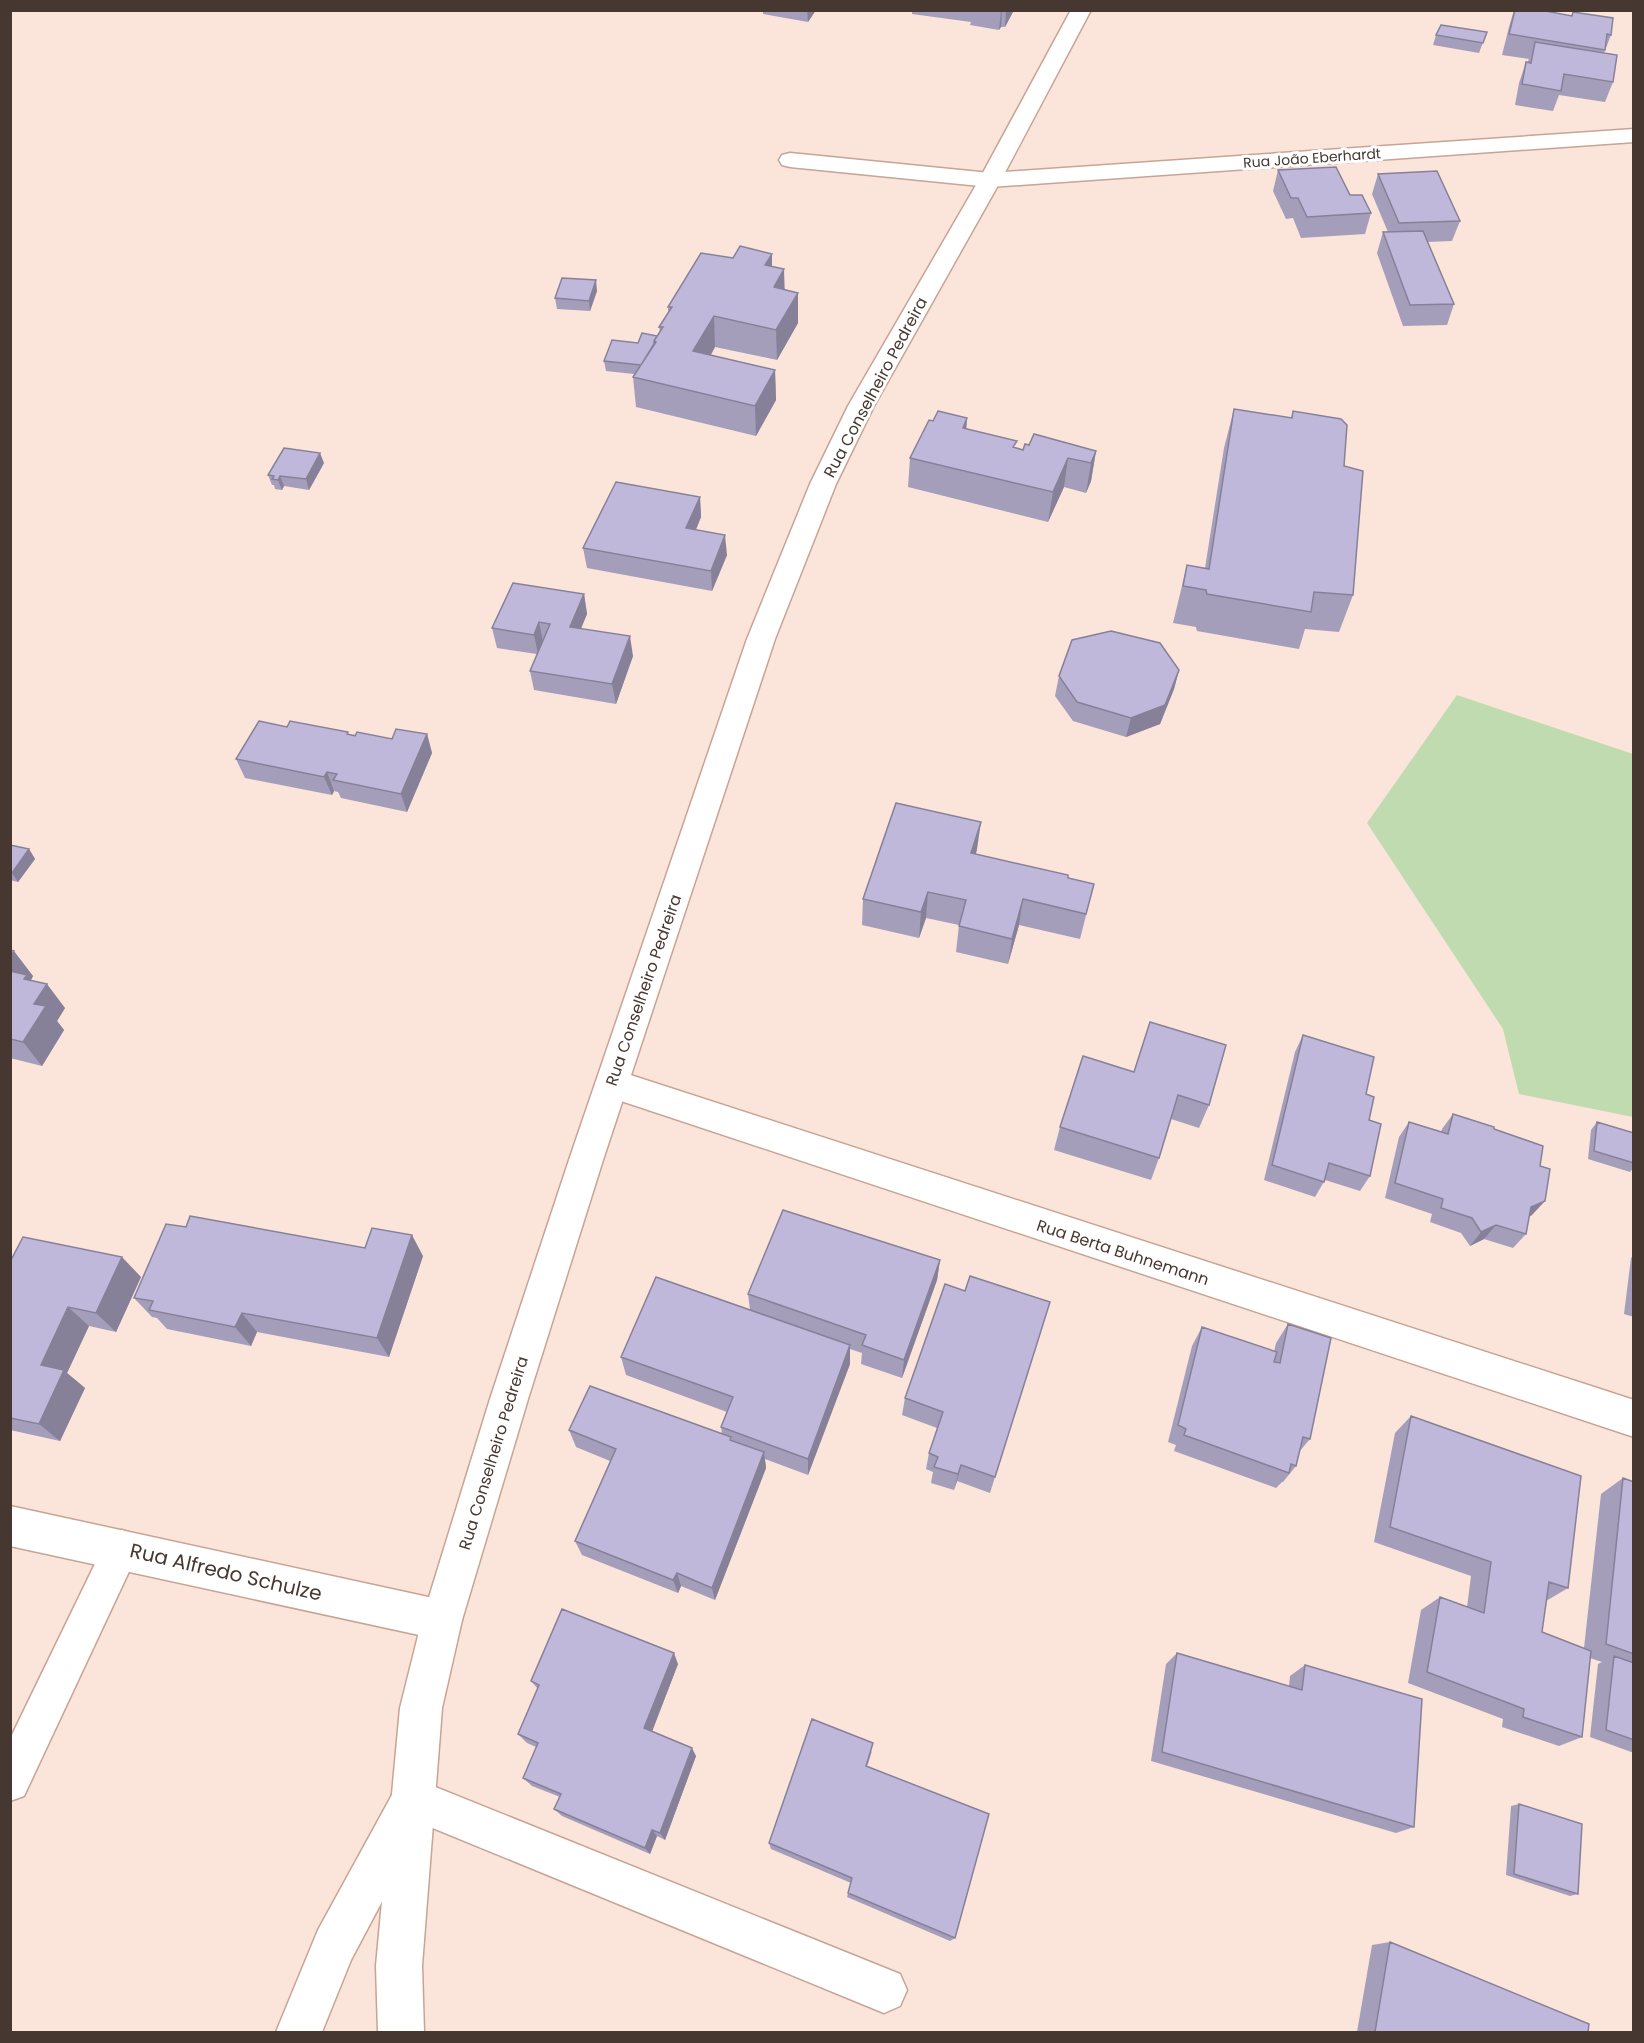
<svg xmlns="http://www.w3.org/2000/svg" width="1644" height="2043" font-family="Poppins,sans-serif">
<rect width="100%" height="100%" fill="#fbe4da"/>
<!-- green -->
<path fill="#c1dbb0" d="M 1457,695 L 1633,754 L 1633,1117 L 1519,1094 L 1503,1029 L 1367,823 Z"/>
<g fill="none" stroke-linecap="round" stroke-linejoin="round">
<defs>
<path id="lane" d="M 122,1530 L 135,1535 L 140,1548 L 24,1796 L 10,1801 L 10,1739 L 109,1535 Z"/>
<path id="street" d="M 1634,129 L 1634,142 L 990,187 L 790,167 L 782,165 L 779,160 L 782,155 L 790,153 L 990,173 Z
M 612,1069 L 1634,1400 L 1634,1437 L 600,1094 L 595,1084 L 600,1074 Z
M 10,1506 L 442,1600 L 456,1606 L 462,1620 L 456,1634 L 442,1640 L 10,1546 Z
M 413,1778 L 900,1974 L 907,1990 L 900,2006 L 884,2013 L 423,1824 L 351,1960 L 322,2032 L 276,2032 L 318,1930 L 398,1784 Z"/>
<path id="secondary" d="M 1071,10 L 1091,10 L 1001,180 L 874,406 L 836,484 L 775,639 L 603,1160 L 528,1399 L 462,1620 L 442,1708 L 422,1966 L 424,2032 L 378,2032 L 376,1966 L 400,1708 L 422,1620 L 490,1399 L 569,1160 L 747,639 L 810,484 L 848,406 L 979,180 Z"/>
</defs>
<!-- lane casing -->
<use href="#lane" stroke="#c7a494" stroke-width="3"/>
<!-- street casing -->
<use href="#street" stroke="#c7a494" stroke-width="3"/>
<!-- secondary casing -->
<use href="#secondary" stroke="#c7a494" stroke-width="3"/>
<!-- lane -->
<use href="#lane" fill="#fff" fill-rule="evenodd"/>
<!-- street -->
<use href="#street" fill="#fff" fill-rule="evenodd"/>
<!-- secondary -->
<use href="#secondary" fill="#fff" fill-rule="evenodd"/>
</g>
<!-- wall -->
<path fill="#a49ebb" d="M 763,10 L 816,10 L 808,22 L 763,14 Z
M 912,10 L 1014,10 L 1005,27 L 1001,27 L 999,30 L 970,25 L 971,22 L 912,14 Z
M 1514,10 L 1571,16 L 1573,12 L 1611,35 L 1604,53 L 1613,82 L 1605,102 L 1559,95 L 1553,111 L 1515,105 L 1519,83 L 1526,62 L 1527,63 L 1529,59 L 1502,55 L 1509,27 Z
M 1487,32 L 1479,53 L 1433,45 L 1436,35 Z
M 1278,170 L 1350,195 L 1371,213 L 1365,234 L 1301,238 L 1293,218 L 1286,219 L 1273,191 Z
M 1378,174 L 1460,221 L 1452,241 L 1427,242 L 1454,304 L 1447,325 L 1403,326 L 1377,253 L 1383,232 L 1388,232 L 1372,194 Z
M 772,266 L 785,290 L 798,323 L 777,360 L 715,347 L 711,355 L 775,370 L 776,400 L 756,436 L 636,407 L 633,377 L 634,374 L 606,371 L 604,361 L 638,343 L 657,336 L 660,332 L 659,327 L 668,312 L 668,307 Z
M 597,291 L 590,311 L 557,309 L 555,298 Z
M 1234,409 L 1291,418 L 1293,411 L 1344,466 L 1353,595 L 1339,632 L 1305,629 L 1299,649 L 1197,631 L 1196,627 L 1173,623 L 1187,565 L 1205,568 L 1224,448 Z
M 967,418 L 966,429 L 1016,448 L 1023,450 L 1029,445 L 1096,451 L 1091,481 L 1086,493 L 1064,487 L 1048,522 L 908,487 L 910,458 L 933,421 Z
M 324,463 L 309,490 L 284,486 L 282,490 L 275,489 L 274,485 L 272,485 L 268,475 Z
M 700,497 L 701,517 L 696,530 L 727,555 L 712,591 L 587,568 L 583,548 Z
M 584,594 L 587,614 L 581,629 L 633,656 L 616,704 L 534,690 L 530,671 L 537,654 L 497,648 L 492,628 Z
M 1179,670 L 1174,689 L 1160,724 L 1126,737 L 1073,721 L 1055,696 L 1059,676 Z
M 287,727 L 392,739 L 427,734 L 432,753 L 407,812 L 341,798 L 338,792 L 334,791 L 332,795 L 245,778 L 236,759 Z
M 10,845 L 29,849 L 35,859 L 18,882 L 10,880 Z
M 977,849 L 976,854 L 1094,884 L 1080,939 L 1019,925 L 1008,964 L 956,952 L 959,925 L 926,918 L 919,938 L 862,925 L 863,899 Z
M 10,950 L 33,976 L 31,980 L 65,1008 L 57,1021 L 64,1030 L 42,1066 L 10,1058 Z
M 1303,1035 L 1366,1094 L 1369,1120 L 1370,1176 L 1360,1191 L 1325,1180 L 1315,1197 L 1264,1180 L 1295,1052 Z
M 1083,1056 L 1209,1105 L 1199,1128 L 1171,1119 L 1159,1158 L 1151,1180 L 1054,1150 L 1060,1127 Z
M 1453,1114 L 1494,1129 L 1532,1215 L 1529,1217 L 1526,1234 L 1513,1248 L 1484,1239 L 1470,1246 L 1461,1233 L 1430,1222 L 1432,1214 L 1385,1198 L 1399,1137 L 1409,1122 L 1441,1132 L 1442,1129 Z
M 1597,1122 L 1634,1133 L 1634,1167 L 1630,1172 L 1588,1159 L 1591,1130 Z
M 365,1248 L 423,1256 L 389,1357 L 257,1332 L 251,1346 L 167,1329 L 157,1318 L 152,1317 L 134,1298 Z
M 1634,1255 L 1634,1317 L 1624,1314 L 1631,1258 Z
M 940,1260 L 937,1280 L 902,1378 L 861,1364 L 862,1353 L 850,1349 L 850,1364 L 808,1475 L 765,1459 L 766,1468 L 715,1600 L 681,1586 L 678,1593 L 582,1555 L 575,1541 L 610,1461 L 576,1447 L 569,1430 L 722,1434 L 721,1427 L 727,1412 L 626,1375 L 621,1357 L 750,1310 L 748,1294 Z
M 10,1262 L 141,1277 L 116,1332 L 89,1326 L 67,1373 L 85,1388 L 60,1441 L 10,1430 Z
M 965,1291 L 1050,1302 L 990,1493 L 957,1481 L 954,1490 L 931,1483 L 933,1472 L 926,1469 L 929,1453 L 937,1428 L 902,1415 L 905,1398 Z
M 1288,1324 L 1310,1439 L 1299,1452 L 1296,1466 L 1283,1482 L 1282,1482 L 1276,1488 L 1174,1451 L 1176,1445 L 1168,1442 L 1192,1346 L 1202,1327 L 1274,1352 L 1276,1343 Z
M 1411,1416 L 1568,1588 L 1546,1601 L 1542,1632 L 1584,1648 L 1601,1494 L 1623,1478 L 1634,1482 L 1634,1753 L 1590,1737 L 1598,1664 L 1602,1662 L 1590,1658 L 1582,1737 L 1559,1746 L 1502,1727 L 1503,1719 L 1408,1683 L 1421,1610 L 1440,1597 L 1467,1607 L 1471,1576 L 1374,1542 L 1395,1433 Z
M 1177,1653 L 1289,1686 L 1290,1676 L 1305,1665 L 1414,1827 L 1396,1833 L 1151,1761 L 1166,1664 Z
M 678,1664 L 652,1731 L 696,1756 L 665,1840 L 657,1836 L 650,1854 L 562,1816 L 554,1809 L 560,1797 L 532,1786 L 523,1778 L 536,1747 L 527,1743 L 518,1734 L 538,1689 L 531,1681 Z
M 872,1751 L 867,1767 L 955,1938 L 950,1941 L 847,1897 L 851,1883 L 771,1849 L 769,1843 Z
M 1519,1804 L 1578,1894 L 1570,1896 L 1506,1875 L 1511,1806 Z
M 1390,1942 L 1588,2032 L 1357,2032 L 1372,1945 Z"/>
<!-- shaded-wall -->
<path fill="#868199" d="M 807,10 L 816,10 L 808,22 Z
M 1001,10 L 1002,10 L 1001,27 L 999,30 Z
M 1006,10 L 1014,10 L 1005,27 Z
M 772,254 L 772,284 L 765,265 Z
M 784,269 L 785,299 L 774,287 Z
M 596,280 L 597,291 L 590,311 L 589,301 Z
M 798,293 L 798,323 L 777,360 L 776,330 Z
M 714,316 L 715,347 L 695,381 L 693,351 Z
M 775,370 L 776,400 L 756,436 L 755,406 Z
M 967,418 L 965,448 L 963,428 Z
M 1096,451 L 1091,481 L 1086,493 L 1091,463 Z
M 320,453 L 324,463 L 309,490 L 306,479 Z
M 1068,458 L 1064,487 L 1048,522 L 1053,492 Z
M 280,476 L 284,486 L 282,490 L 278,480 Z
M 700,497 L 701,517 L 688,548 L 686,528 Z
M 725,535 L 727,555 L 712,591 L 711,571 Z
M 584,594 L 587,614 L 573,647 L 570,627 Z
M 539,622 L 543,642 L 538,654 L 534,635 Z
M 630,636 L 633,656 L 616,704 L 612,684 Z
M 1179,670 L 1174,689 L 1160,724 L 1126,737 L 1131,718 Z
M 427,734 L 432,753 L 407,812 L 401,794 Z
M 327,772 L 334,791 L 332,795 L 324,777 Z
M 981,822 L 977,849 L 968,879 L 971,853 Z
M 29,849 L 35,859 L 18,882 L 12,873 Z
M 928,892 L 926,918 L 919,938 L 921,912 Z
M 1023,899 L 1019,925 L 1008,964 L 1012,939 Z
M 10,950 L 14,951 L 33,976 L 31,980 L 47,984 L 65,1008 L 57,1021 L 64,1030 L 42,1066 L 23,1042 L 34,1004 L 10,980 Z
M 1545,1201 L 1532,1215 L 1518,1221 L 1531,1207 Z
M 1496,1225 L 1484,1239 L 1470,1246 L 1481,1232 Z
M 412,1235 L 423,1256 L 389,1357 L 377,1338 Z
M 122,1257 L 141,1277 L 116,1332 L 96,1313 Z
M 940,1260 L 937,1280 L 902,1378 L 904,1360 Z
M 68,1307 L 89,1326 L 67,1373 L 85,1388 L 60,1441 L 39,1424 L 41,1365 Z
M 242,1313 L 257,1332 L 251,1346 L 235,1327 Z
M 850,1345 L 850,1364 L 808,1475 L 808,1459 Z
M 764,1452 L 766,1468 L 715,1600 L 712,1588 Z
M 961,1465 L 957,1481 L 954,1490 L 958,1474 Z
M 677,1573 L 681,1586 L 678,1593 L 673,1580 Z
M 674,1653 L 678,1664 L 650,1737 L 644,1728 Z
M 692,1748 L 696,1756 L 665,1840 L 660,1833 Z
M 652,1830 L 657,1836 L 650,1854 L 645,1848 Z"/>
<!-- building -->
<path fill="#bfb8da" stroke="#868199" stroke-width="1.5" d="M 1515,10 L 1540,10 L 1572,16 L 1573,12 L 1613,18 L 1611,35 L 1607,34 L 1605,50 L 1509,34 Z
M 1441,25 L 1487,32 L 1483,43 L 1436,35 Z
M 1535,42 L 1617,55 L 1613,82 L 1564,74 L 1561,91 L 1522,84 L 1526,62 L 1531,63 Z
M 1336,167 L 1350,195 L 1362,195 L 1371,213 L 1307,217 L 1298,198 L 1291,198 L 1278,170 Z
M 1437,171 L 1460,221 L 1399,223 L 1378,174 Z
M 1423,231 L 1454,304 L 1410,305 L 1383,232 Z
M 740,246 L 772,254 L 765,265 L 784,269 L 774,287 L 798,293 L 776,330 L 714,316 L 693,351 L 775,370 L 755,406 L 633,377 L 656,342 L 654,341 L 663,327 L 659,327 L 672,307 L 668,307 L 701,253 L 733,258 Z
M 562,278 L 596,280 L 589,301 L 555,298 Z
M 642,333 L 657,336 L 654,341 L 654,344 L 641,365 L 604,361 L 612,340 L 638,343 Z
M 1234,409 L 1292,418 L 1293,411 L 1341,419 L 1347,425 L 1344,466 L 1363,471 L 1353,595 L 1314,592 L 1311,612 L 1207,594 L 1206,590 L 1183,586 L 1187,565 L 1209,569 Z
M 938,411 L 967,418 L 963,428 L 1017,441 L 1013,447 L 1023,450 L 1025,444 L 1029,445 L 1034,434 L 1096,451 L 1091,463 L 1068,458 L 1053,492 L 910,458 L 929,420 L 933,421 Z
M 284,448 L 320,453 L 306,479 L 280,476 L 278,480 L 272,479 L 274,476 L 268,475 Z
M 616,482 L 700,497 L 686,528 L 725,535 L 711,571 L 583,548 Z
M 513,583 L 584,594 L 570,627 L 630,636 L 612,684 L 530,671 L 550,624 L 539,622 L 534,635 L 492,628 Z
M 1111,631 L 1160,643 L 1179,670 L 1165,705 L 1131,718 L 1077,702 L 1059,676 L 1072,640 Z
M 259,721 L 287,727 L 290,721 L 348,732 L 347,734 L 355,736 L 357,732 L 392,739 L 396,729 L 427,734 L 401,794 L 333,780 L 337,774 L 327,772 L 324,777 L 236,759 Z
M 896,803 L 981,822 L 971,853 L 1068,875 L 1068,878 L 1094,884 L 1086,914 L 1023,899 L 1012,939 L 959,926 L 966,900 L 928,892 L 921,912 L 863,899 Z
M 10,845 L 29,849 L 12,873 L 10,872 Z
M 10,950 L 14,951 L 10,956 Z
M 10,971 L 27,975 L 24,979 L 47,984 L 34,1004 L 46,1006 L 23,1042 L 10,1039 Z
M 1150,1022 L 1226,1045 L 1209,1105 L 1178,1095 L 1159,1158 L 1060,1127 L 1083,1056 L 1134,1072 Z
M 1303,1035 L 1374,1057 L 1366,1094 L 1374,1097 L 1369,1120 L 1381,1124 L 1370,1176 L 1329,1163 L 1324,1182 L 1272,1165 Z
M 1453,1114 L 1494,1127 L 1494,1129 L 1543,1146 L 1540,1166 L 1550,1169 L 1545,1201 L 1531,1207 L 1526,1234 L 1496,1225 L 1481,1232 L 1472,1218 L 1441,1208 L 1443,1199 L 1395,1183 L 1409,1122 L 1448,1134 Z
M 1597,1122 L 1634,1133 L 1634,1163 L 1594,1151 Z
M 783,1210 L 940,1260 L 904,1360 L 862,1345 L 866,1335 L 748,1294 Z
M 190,1216 L 365,1248 L 372,1228 L 412,1235 L 377,1338 L 242,1313 L 235,1327 L 149,1310 L 153,1301 L 134,1298 L 166,1224 L 186,1227 Z
M 23,1237 L 122,1257 L 96,1313 L 68,1307 L 41,1365 L 64,1370 L 39,1424 L 10,1418 L 10,1262 Z
M 970,1276 L 1050,1302 L 995,1477 L 961,1465 L 958,1474 L 934,1467 L 938,1457 L 929,1453 L 943,1412 L 905,1398 L 945,1284 L 965,1291 Z
M 656,1277 L 850,1345 L 808,1459 L 721,1427 L 733,1397 L 621,1357 Z
M 1288,1324 L 1331,1338 L 1310,1439 L 1303,1437 L 1296,1466 L 1291,1464 L 1289,1473 L 1184,1435 L 1186,1429 L 1178,1425 L 1202,1327 L 1277,1352 L 1274,1362 L 1280,1363 Z
M 590,1386 L 731,1437 L 730,1440 L 764,1452 L 712,1588 L 677,1573 L 673,1580 L 575,1541 L 616,1449 L 569,1430 Z
M 1411,1416 L 1581,1476 L 1568,1588 L 1549,1582 L 1542,1632 L 1591,1651 L 1582,1737 L 1523,1717 L 1524,1709 L 1427,1672 L 1440,1597 L 1484,1613 L 1491,1562 L 1390,1527 Z
M 1623,1478 L 1634,1482 L 1634,1654 L 1606,1644 Z
M 562,1609 L 674,1653 L 644,1728 L 692,1748 L 660,1833 L 652,1830 L 645,1848 L 554,1809 L 561,1794 L 523,1778 L 538,1743 L 518,1734 L 539,1685 L 531,1681 Z
M 1177,1653 L 1302,1690 L 1305,1665 L 1422,1699 L 1414,1827 L 1162,1752 Z
M 1614,1656 L 1634,1663 L 1634,1740 L 1606,1730 Z
M 812,1719 L 873,1743 L 866,1766 L 989,1814 L 955,1938 L 848,1893 L 852,1878 L 769,1843 Z
M 1519,1804 L 1582,1824 L 1578,1894 L 1514,1874 Z
M 1390,1942 L 1589,2024 L 1588,2032 L 1375,2032 Z"/>
<g text-anchor="middle" stroke-width="6" stroke-linejoin="round" paint-order="stroke">
<!-- far-street labels -->
<g font-size="14" fill="#463831" stroke="#fff">
<text transform="translate(1312 158) rotate(-4)" y="5">Rua João Eberhardt</text>
</g>
<!-- street labels -->
<g font-size="16" fill="#463831" stroke="#fff">
<text transform="translate(875 387) rotate(-62)" y="6">Rua Conselheiro Pedreira</text>
<text transform="translate(643 990) rotate(-71)" y="6">Rua Conselheiro Pedreira</text>
<text transform="translate(1123 1252) rotate(18)" y="6">Rua Berta Buhnemann</text>
<text transform="translate(493 1453) rotate(-73)" y="6">Rua Conselheiro Pedreira</text>
</g>
<!-- near-street labels -->
<g font-size="20" fill="#463831" stroke="#fff">
<text transform="translate(226 1572) rotate(13)" y="7">Rua Alfredo Schulze</text>
</g>
</g>
<!-- border -->
<rect width="1644" height="2043" fill="none" stroke="#463831" stroke-width="24"/>
</svg>
